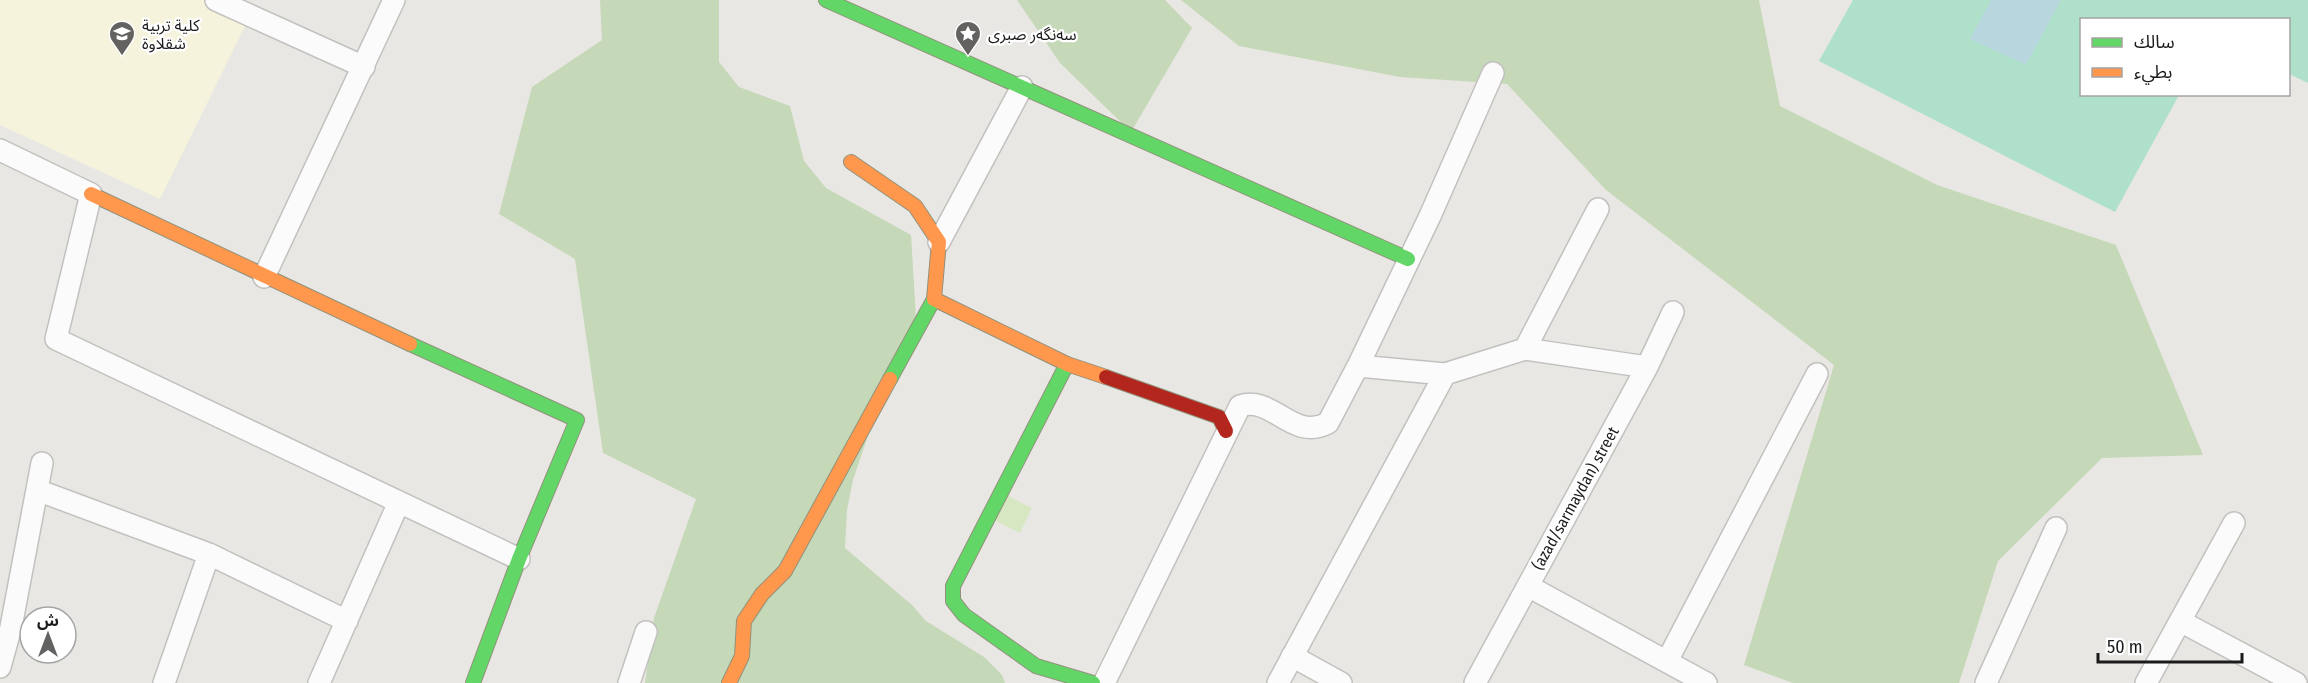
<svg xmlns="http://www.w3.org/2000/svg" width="2308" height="683" font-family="'Fira Sans Condensed','Noto Sans Arabic',sans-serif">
<rect width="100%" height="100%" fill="#e9e7e3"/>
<!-- education -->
<path fill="#f5f3dc" d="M 0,0 L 217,0 L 250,16 L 160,199 L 0,125 Z"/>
<!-- grass -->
<path fill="#d7e7c1" d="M 1004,494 L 1032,508 L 1020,533 L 990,518 Z"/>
<!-- forest -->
<path fill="#c5d8b8" d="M 600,0 L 719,0 L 719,62 L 739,87 L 790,106 L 804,161 L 826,188 L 911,235 L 916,319 L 884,388 L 853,480 L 847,510 L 845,548 L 912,605 L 926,621 L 984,657 L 1002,675 L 1005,683 L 645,683 L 654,618 L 696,499 L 603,453 L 575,259 L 499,214 L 532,87 L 602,40 Z
M 1017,0 L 1165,0 L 1192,28 L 1131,132 L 1060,63 Z
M 1181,0 L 1759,0 L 1780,106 L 1937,185 L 2116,245 L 2203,455 L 2102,458 L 1998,561 L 1959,683 L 1793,683 L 1744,665 L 1834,365 L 1606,190 L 1507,84 L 1400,77 L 1239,46 Z"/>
<!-- pitch -->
<path fill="#aee0ca" d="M 1853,0 L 2308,0 L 2308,83 L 2289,74 L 2288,20 L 2082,20 L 2082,94 L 2179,95 L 2115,212 L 1819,61 Z"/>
<!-- water -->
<path fill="#b7d6dd" d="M 1991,0 L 2061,0 L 2026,65 L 1970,39 Z"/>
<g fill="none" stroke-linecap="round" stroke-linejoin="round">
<defs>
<path id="street" d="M 216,0 L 364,67
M 1493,73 L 1430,216 L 1358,366 L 1445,374 L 1525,349
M 0,150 L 91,194 L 56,339 L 519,559
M 1598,209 L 1525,349 L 1647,367
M 939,242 L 1022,87
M 264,277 L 394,0
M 37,490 L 209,554 L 347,621
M 1528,586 L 1706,683
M 2180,621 L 2296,683
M 1292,656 L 1341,683
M 1667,661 L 1817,374
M 0,667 L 11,627 L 42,463
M 164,683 L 209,554
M 319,683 L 399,502
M 629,683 L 646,632
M 1104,683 L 1240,406 C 1273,395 1292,442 1328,423 L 1361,360
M 1278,683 L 1445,374
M 1475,683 L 1647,367 L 1673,312
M 1986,683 L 2056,528
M 2146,683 L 2234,523"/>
<path id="fast" d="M 826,0 L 1408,259
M 410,344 L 577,420 L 519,559 L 473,683
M 1067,364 L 953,586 L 953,601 L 964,615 L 1036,666 L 1093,683
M 890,379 L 934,299"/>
<path id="slow" d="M 851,162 L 915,206 L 939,242 L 934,299 L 1067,364 L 1106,377
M 91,194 L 410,344
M 729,683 L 742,656 L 744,621 L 762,594 L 785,571 L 890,379"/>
<path id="jam" d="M 1106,377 L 1219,417 L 1226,431"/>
</defs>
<!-- street casing -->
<use href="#street" stroke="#c2c1bf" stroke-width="24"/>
<!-- fast casing -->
<use href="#fast" stroke="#91927c" stroke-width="16"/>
<!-- slow casing -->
<use href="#slow" stroke="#91927c" stroke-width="16"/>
<!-- jam casing -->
<use href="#jam" stroke="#91927c" stroke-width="16"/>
<!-- street -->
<use href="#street" stroke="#fcfbfb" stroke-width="21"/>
<!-- fast -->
<use href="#fast" stroke="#63d668" stroke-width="14"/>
<!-- slow -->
<use href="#slow" stroke="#ff974d" stroke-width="14"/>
<!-- jam -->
<use href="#jam" stroke="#b3261e" stroke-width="14"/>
</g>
<!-- icons -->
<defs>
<symbol id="university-pin" viewBox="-11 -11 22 30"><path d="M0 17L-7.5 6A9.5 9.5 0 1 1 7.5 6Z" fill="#636261" stroke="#fff"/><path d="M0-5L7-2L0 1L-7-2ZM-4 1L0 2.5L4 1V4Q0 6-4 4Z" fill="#fff"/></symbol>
<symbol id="sight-pin" viewBox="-11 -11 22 30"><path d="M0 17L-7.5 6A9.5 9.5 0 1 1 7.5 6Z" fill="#636261" stroke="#fff"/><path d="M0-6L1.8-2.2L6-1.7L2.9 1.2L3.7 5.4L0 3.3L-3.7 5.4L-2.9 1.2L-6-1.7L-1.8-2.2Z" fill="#fff"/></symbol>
</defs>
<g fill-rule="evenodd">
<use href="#university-pin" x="107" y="19" width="30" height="40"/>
<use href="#sight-pin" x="953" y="19" width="30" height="40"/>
</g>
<g text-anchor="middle" stroke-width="4.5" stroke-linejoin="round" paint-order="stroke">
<!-- poi labels -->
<g font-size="16" fill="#1b1b1b" stroke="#fff" text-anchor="start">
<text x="142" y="31">كلية تربية<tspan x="142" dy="18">شقلاوة</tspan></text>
<text x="988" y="40">سەنگەر صبری</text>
</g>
<!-- street labels -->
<g font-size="16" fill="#1b1b1b" stroke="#fff">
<text transform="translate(1575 498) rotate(-61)" y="6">(azad/sarmaydan) street</text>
</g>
</g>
<!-- legend -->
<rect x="2080" y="18" width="210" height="78" fill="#ffffff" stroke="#a4a4a4" stroke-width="1.5"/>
<rect x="2092" y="38" width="30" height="9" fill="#63d668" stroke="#a4a4a4" stroke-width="1.5"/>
<text x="2134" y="48" font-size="18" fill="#1b1b1b">سالك</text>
<rect x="2092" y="68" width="30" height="9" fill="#ff974d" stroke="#a4a4a4" stroke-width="1.5"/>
<text x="2134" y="78" font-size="18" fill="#1b1b1b">بطيء</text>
<!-- north arrow -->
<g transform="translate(48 635)"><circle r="28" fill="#ffffff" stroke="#a4a4a4" stroke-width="1.5"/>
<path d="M0-4.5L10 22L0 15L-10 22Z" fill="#636261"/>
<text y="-9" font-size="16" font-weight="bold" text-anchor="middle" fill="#1b1b1b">ش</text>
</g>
<!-- scale -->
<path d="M2098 653v9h144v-9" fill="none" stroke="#1b1b1b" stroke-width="3"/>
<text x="2107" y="653" font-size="18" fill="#1b1b1b" stroke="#ffffff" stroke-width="4.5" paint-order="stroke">50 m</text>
</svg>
